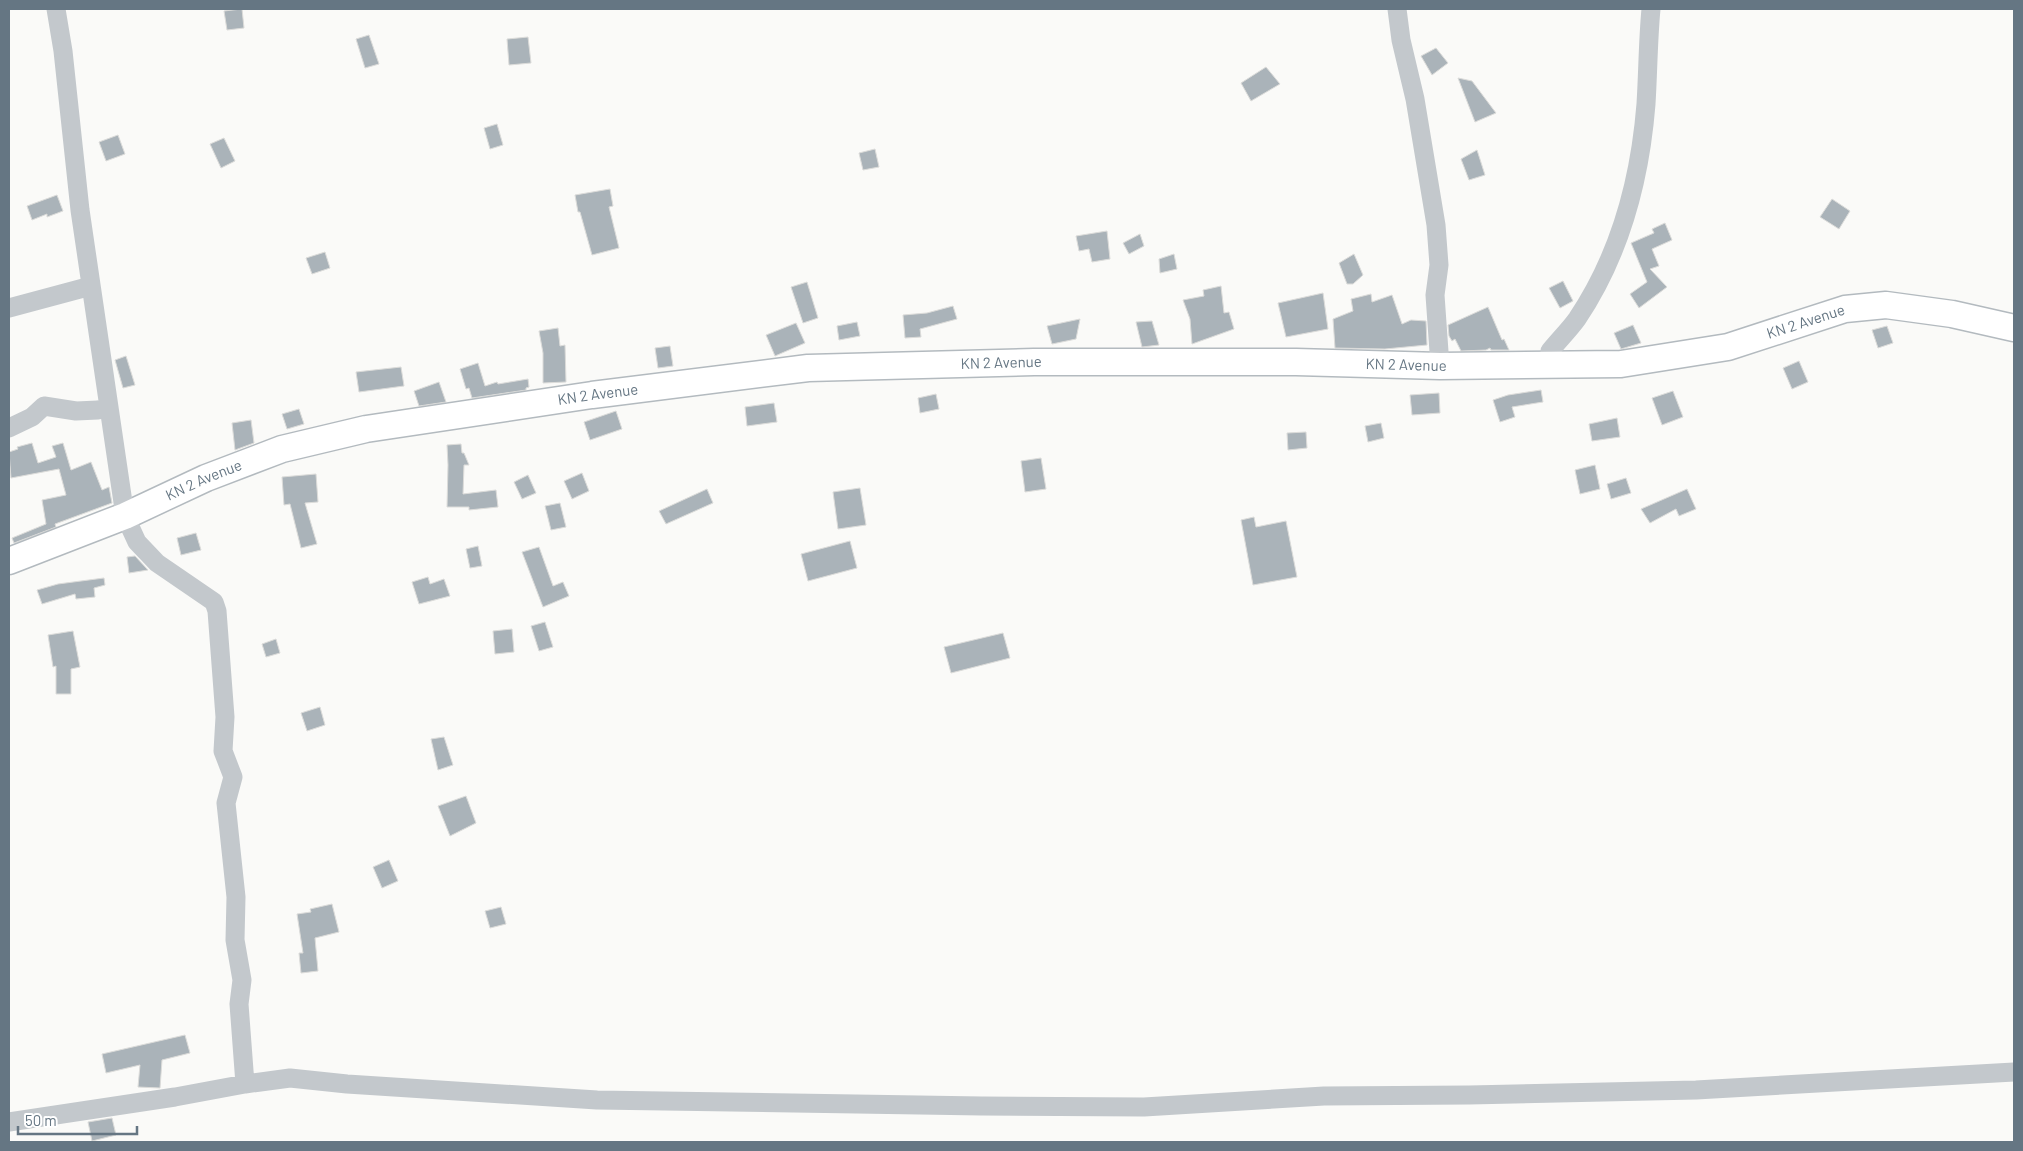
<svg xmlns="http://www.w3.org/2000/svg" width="2023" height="1151" font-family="Barlow,sans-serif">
<rect width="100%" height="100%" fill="#fafaf8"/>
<!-- building -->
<path fill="#aab3b9" stroke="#dcdcda" d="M 242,9 L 244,28 L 227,30 L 224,11 Z
M 369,35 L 379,64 L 365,68 L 356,39 Z
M 528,37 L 531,63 L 509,65 L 507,39 Z
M 1436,48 L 1448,63 L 1432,75 L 1421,56 Z
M 1266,67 L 1280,84 L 1251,101 L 1241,83 Z
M 1458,78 L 1472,81 L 1496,113 L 1475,122 Z
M 497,124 L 503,145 L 490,149 L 484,128 Z
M 118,135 L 125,154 L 106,161 L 99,142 Z
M 224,138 L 235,161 L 221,168 L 210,144 Z
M 875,149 L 879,167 L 863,170 L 859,153 Z
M 1477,150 L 1485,175 L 1469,180 L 1461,159 Z
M 610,189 L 613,206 L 609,207 L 619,248 L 592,255 L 580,212 L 578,212 L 575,195 Z
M 57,195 L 63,211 L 47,217 L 47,214 L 32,220 L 27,206 Z
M 1832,199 L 1850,211 L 1839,229 L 1820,217 Z
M 1665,223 L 1672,240 L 1652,249 L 1659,266 L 1650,269 L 1667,287 L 1639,308 L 1630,294 L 1647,282 L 1631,243 L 1654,233 L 1652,229 Z
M 1107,231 L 1110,259 L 1092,262 L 1089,249 L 1079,251 L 1076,236 Z
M 1140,234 L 1144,246 L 1129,254 L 1123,243 Z
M 325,252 L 330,268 L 312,274 L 306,258 Z
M 1174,254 L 1177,269 L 1160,273 L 1159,259 Z
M 1354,254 L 1363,275 L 1353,284 L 1347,284 L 1339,263 Z
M 1563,281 L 1573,301 L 1560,308 L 1549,288 Z
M 807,282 L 818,318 L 803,323 L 791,287 Z
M 1221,286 L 1224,313 L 1229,312 L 1234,329 L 1192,344 L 1190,319 L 1183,300 L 1204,296 L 1203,290 Z
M 1323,293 L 1328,329 L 1286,337 L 1278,303 Z
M 1371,294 L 1372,302 L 1392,295 L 1402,324 L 1411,320 L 1426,321 L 1427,345 L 1385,349 L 1335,348 L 1333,319 L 1353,311 L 1351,299 Z
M 953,306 L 957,319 L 920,329 L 921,337 L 905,338 L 903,315 L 927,313 Z
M 1488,307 L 1502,340 L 1504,339 L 1509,350 L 1491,350 L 1490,348 L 1486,350 L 1461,351 L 1455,339 L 1452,341 L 1449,336 L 1448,325 Z
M 1080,319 L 1076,339 L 1052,344 L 1047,326 Z
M 1152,321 L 1159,345 L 1142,347 L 1136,322 Z
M 857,322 L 860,336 L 839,340 L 837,326 Z
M 796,323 L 805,343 L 775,356 L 766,335 Z
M 1633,325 L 1641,343 L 1621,349 L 1614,333 Z
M 1887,326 L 1893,343 L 1878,348 L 1872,330 Z
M 558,328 L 560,346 L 565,345 L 566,382 L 543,383 L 543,353 L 539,331 Z
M 670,346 L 673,366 L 658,368 L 655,348 Z
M 126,356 L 135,385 L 123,388 L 115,360 Z
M 1799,361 L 1808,382 L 1792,389 L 1783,368 Z
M 478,363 L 485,386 L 497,382 L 498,384 L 528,379 L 529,387 L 526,388 L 526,390 L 472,398 L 469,388 L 466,389 L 460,369 Z
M 401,367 L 404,386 L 359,392 L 356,372 Z
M 439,382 L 446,402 L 419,406 L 414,391 Z
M 1541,390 L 1543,402 L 1512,407 L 1515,417 L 1500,422 L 1493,400 L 1508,395 Z
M 1673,391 L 1683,417 L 1662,425 L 1652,398 Z
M 1439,393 L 1440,413 L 1412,415 L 1410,395 Z
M 936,394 L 939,409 L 920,413 L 918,398 Z
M 774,403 L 777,422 L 747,426 L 745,407 Z
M 299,409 L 304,424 L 287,429 L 282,414 Z
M 616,411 L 622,429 L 590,440 L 584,422 Z
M 1617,418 L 1620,437 L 1592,441 L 1589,424 Z
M 251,420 L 254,443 L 235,450 L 232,423 Z
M 1381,423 L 1384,438 L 1368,442 L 1365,426 Z
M 1306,432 L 1307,448 L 1288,450 L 1287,433 Z
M 32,443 L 38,463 L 56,457 L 52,446 L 63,443 L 71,470 L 91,462 L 102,490 L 109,487 L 112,503 L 55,524 L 56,527 L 14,543 L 12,538 L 46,524 L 42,500 L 66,495 L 59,469 L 11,478 L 9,452 L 18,449 L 17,447 Z
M 461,444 L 462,453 L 464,453 L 469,465 L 464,465 L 463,494 L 496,490 L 498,507 L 469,510 L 469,507 L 447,507 L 448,465 L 447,445 Z
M 1041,458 L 1046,489 L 1025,492 L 1021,461 Z
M 1595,465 L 1600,489 L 1580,494 L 1575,470 Z
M 582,473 L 589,491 L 572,499 L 564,481 Z
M 316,474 L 318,502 L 305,503 L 317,544 L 301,548 L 290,504 L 284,505 L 282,477 Z
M 528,475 L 536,493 L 522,499 L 514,482 Z
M 1626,478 L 1631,493 L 1611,499 L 1607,484 Z
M 860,488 L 866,525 L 838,529 L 833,492 Z
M 707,489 L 713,503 L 666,524 L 659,511 Z
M 1687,489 L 1696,509 L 1679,516 L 1676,509 L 1650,523 L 1641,509 Z
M 560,503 L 566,527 L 551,530 L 545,506 Z
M 1254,517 L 1256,527 L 1286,521 L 1297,577 L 1253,585 L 1241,520 Z
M 196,533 L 201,550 L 181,555 L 177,538 Z
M 850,541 L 857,568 L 808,581 L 801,554 Z
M 478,546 L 482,566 L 470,568 L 466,549 Z
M 539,547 L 553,586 L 563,582 L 569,596 L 543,607 L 522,552 Z
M 135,556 L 148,570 L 129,573 L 127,557 Z
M 428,577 L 430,584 L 444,579 L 450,596 L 419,604 L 412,582 Z
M 104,578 L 105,585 L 94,588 L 95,597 L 76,599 L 75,594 L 42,604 L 37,590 L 58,584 Z
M 545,622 L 553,647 L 539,651 L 531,626 Z
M 512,629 L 514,652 L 495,654 L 493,631 Z
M 73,631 L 80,667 L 71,669 L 71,694 L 56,694 L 56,666 L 53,667 L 48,635 Z
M 1003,633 L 1010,658 L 951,673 L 944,647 Z
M 276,639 L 280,653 L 266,657 L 262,644 Z
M 320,707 L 325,725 L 307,731 L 301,713 Z
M 444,737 L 453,765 L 438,770 L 431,739 Z
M 466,796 L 476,823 L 450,836 L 438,806 Z
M 389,860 L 398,881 L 382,888 L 373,867 Z
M 332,904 L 339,932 L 315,938 L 318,971 L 301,973 L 299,953 L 303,953 L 297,914 L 311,912 L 310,909 Z
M 501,907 L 506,924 L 490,928 L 485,911 Z
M 185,1035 L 190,1053 L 162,1060 L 160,1088 L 138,1087 L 140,1065 L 106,1073 L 102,1054 Z
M 112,1118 L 116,1135 L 92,1141 L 88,1122 Z"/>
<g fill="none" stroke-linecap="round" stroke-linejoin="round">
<defs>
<g id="secondary">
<path id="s1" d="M 9,561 L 125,516 L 206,478 L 282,449 L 366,429 L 592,395 L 808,368 L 1034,362 L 1296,362 L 1440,366 L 1621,364 L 1728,347 L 1845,309 L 1886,305 L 1952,314 L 2014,328"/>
</g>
</defs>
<!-- secondary casing -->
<use href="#secondary" stroke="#b3babf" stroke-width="29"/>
<!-- minor -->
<path stroke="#c3c8cc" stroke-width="19" d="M 56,9 L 63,51 L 80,210 L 125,516 L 137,542 L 157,563 L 214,602 L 217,611 L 225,717 L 223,751 L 233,777 L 226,803 L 236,897 L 235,940 L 242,980 L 239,1004 L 245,1084
M 1397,9 L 1401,40 L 1415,99 L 1436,225 L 1439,265 L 1435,295 L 1440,366
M 9,308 L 91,286
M 1551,364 L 1550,351 C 1559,340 1569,330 1577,319 C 1620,255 1640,180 1646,104 C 1648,72 1648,40 1651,9
M 9,428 L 32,417 L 44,406 L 76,411 L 98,410 L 109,408
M 9,1122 L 175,1097 L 245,1084 L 290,1078 L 347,1084 L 597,1100 L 982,1106 L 1144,1107 L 1324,1096 L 1469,1095 L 1696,1090 L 2014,1072"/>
<!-- secondary -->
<use href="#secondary" stroke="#fff" stroke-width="26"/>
</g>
<g text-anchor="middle" stroke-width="5" stroke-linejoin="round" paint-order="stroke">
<!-- street labels -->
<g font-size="15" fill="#657683" stroke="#fff">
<text dy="5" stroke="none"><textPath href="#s1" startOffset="1831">KN 2 Avenue</textPath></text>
<text dy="5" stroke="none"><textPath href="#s1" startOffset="1021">KN 2 Avenue</textPath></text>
<text dy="5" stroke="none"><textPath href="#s1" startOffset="1426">KN 2 Avenue</textPath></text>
<text dy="5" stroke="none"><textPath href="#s1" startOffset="616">KN 2 Avenue</textPath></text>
<text dy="5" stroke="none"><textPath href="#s1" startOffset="211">KN 2 Avenue</textPath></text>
</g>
</g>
<!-- border -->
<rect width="2023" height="1151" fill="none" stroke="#657683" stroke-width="20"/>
<!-- scale -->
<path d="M18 1126v8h119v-8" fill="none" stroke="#657683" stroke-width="2.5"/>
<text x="25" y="1126" font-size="15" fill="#657683" stroke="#ffffff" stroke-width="4" paint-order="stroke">50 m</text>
</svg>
